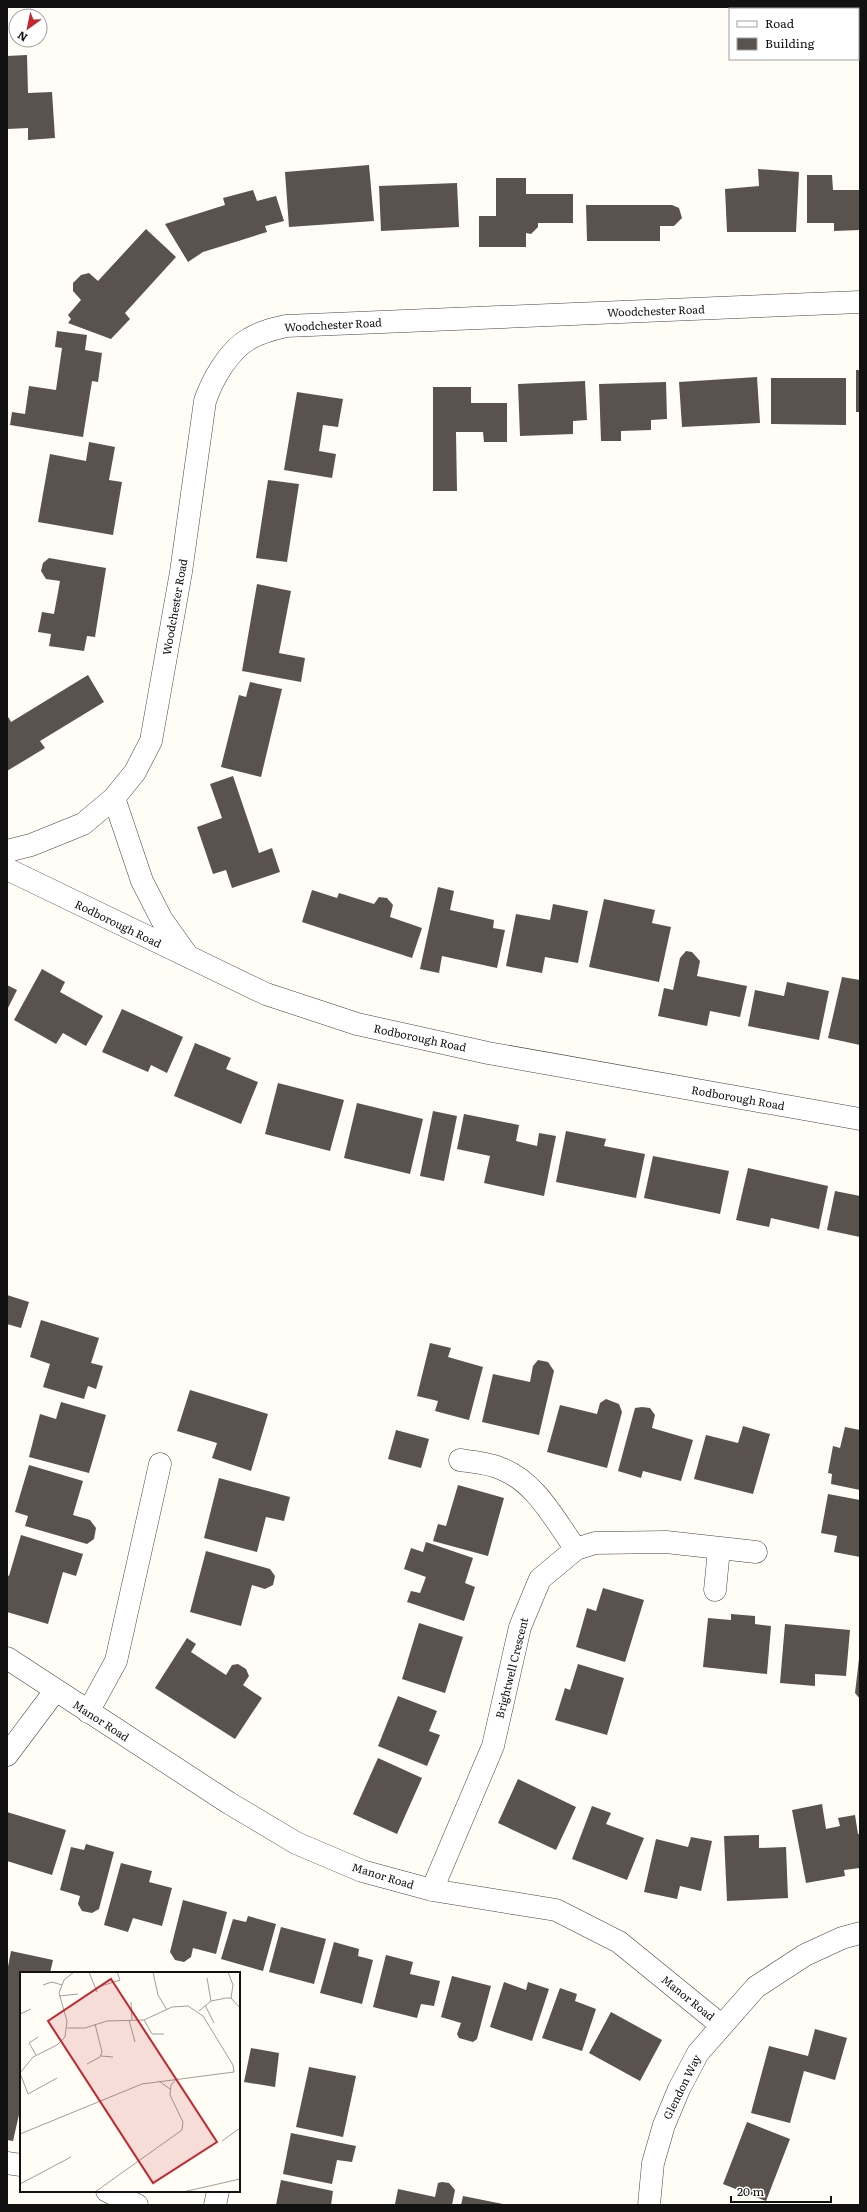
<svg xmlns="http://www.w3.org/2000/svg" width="867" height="2212" font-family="Literata,serif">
<rect width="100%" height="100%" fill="#fffdf5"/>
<!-- building -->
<path fill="#5a524d" d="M 27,55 L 28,93 L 52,92 L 55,138 L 28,140 L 28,128 L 7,129 L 7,56 Z
M 369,165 L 374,221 L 289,227 L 285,172 Z
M 758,169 L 799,172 L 796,232 L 727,232 L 725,189 L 759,186 Z
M 807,175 L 832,175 L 833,190 L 860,190 L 860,230 L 834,231 L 834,223 L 807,223 Z
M 496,178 L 526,178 L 526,194 L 573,194 L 573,223 L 538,223 L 538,227 L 531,234 L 526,233 L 526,247 L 479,247 L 479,216 L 496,216 Z
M 457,183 L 459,227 L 381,231 L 379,186 Z
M 253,190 L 257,201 L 276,196 L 284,221 L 265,226 L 267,232 L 203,252 L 188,262 L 165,224 L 225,205 L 223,198 Z
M 586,205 L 672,205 L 679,208 L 682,218 L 674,226 L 660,226 L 660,241 L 587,241 Z
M 146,229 L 176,257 L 125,313 L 130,319 L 111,339 L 68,323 L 71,319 L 68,315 L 81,300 L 73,291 L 73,283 L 81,275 L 89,273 L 98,281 Z
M 57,331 L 87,335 L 85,350 L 102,353 L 98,382 L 92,381 L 83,437 L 10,425 L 12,412 L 25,414 L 29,386 L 56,390 L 62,348 L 55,347 Z
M 856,370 L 860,370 L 860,412 L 856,412 Z
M 757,377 L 760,423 L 682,427 L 679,382 Z
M 771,378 L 846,378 L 846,425 L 771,424 Z
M 585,381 L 587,420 L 573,421 L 573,434 L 520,436 L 518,384 Z
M 666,382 L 667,419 L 651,420 L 651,430 L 621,431 L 621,441 L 601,441 L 599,384 Z
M 433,387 L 471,387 L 471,403 L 507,403 L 507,442 L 484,442 L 483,432 L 456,432 L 457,491 L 433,491 Z
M 297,392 L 343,399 L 338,427 L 323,425 L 319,451 L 336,454 L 332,478 L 284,470 Z
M 89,442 L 115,447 L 109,480 L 122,482 L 113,535 L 38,522 L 50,454 L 86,461 Z
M 268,480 L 299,484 L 287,562 L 256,558 Z
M 49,558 L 106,568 L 95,637 L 87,636 L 84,651 L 49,646 L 51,634 L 38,632 L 42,612 L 54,614 L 60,581 L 46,579 L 41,571 L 43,563 Z
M 257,584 L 291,591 L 279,653 L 305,658 L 301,682 L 242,671 Z
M 88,675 L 104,702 L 40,741 L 45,748 L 7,771 L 7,715 L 11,722 Z
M 250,682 L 282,689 L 261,777 L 221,767 L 239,695 L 246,697 Z
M 233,776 L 259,853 L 272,848 L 280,872 L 232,888 L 226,870 L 213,874 L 197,827 L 222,818 L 210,784 Z
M 438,887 L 454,891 L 450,910 L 494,920 L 493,928 L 505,930 L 497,968 L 442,956 L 439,973 L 420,969 Z
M 312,890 L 337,898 L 339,893 L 374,904 L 379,897 L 387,898 L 393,905 L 390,917 L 422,928 L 412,958 L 302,922 Z
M 604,899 L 655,910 L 652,923 L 671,927 L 659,982 L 589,967 Z
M 553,904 L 588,911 L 578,963 L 545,957 L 542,973 L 506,966 L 516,914 L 550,920 Z
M 686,951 L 692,952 L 700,961 L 697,976 L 747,986 L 740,1017 L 710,1011 L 707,1026 L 658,1016 L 664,988 L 673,990 L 680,958 Z
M 42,969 L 65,982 L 60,992 L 103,1016 L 86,1046 L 63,1033 L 56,1044 L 14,1020 Z
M 842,977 L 860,980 L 860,1045 L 828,1038 Z
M 787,982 L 829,991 L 819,1040 L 748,1026 L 755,990 L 784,996 Z
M 7,985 L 17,990 L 7,1010 Z
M 122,1009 L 183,1037 L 167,1073 L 151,1065 L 148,1072 L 102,1052 Z
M 195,1043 L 231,1058 L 226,1069 L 258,1082 L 241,1124 L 174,1096 Z
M 278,1083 L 344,1100 L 330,1151 L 265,1134 Z
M 357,1103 L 423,1119 L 410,1174 L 344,1158 Z
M 433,1111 L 457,1116 L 444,1181 L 420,1176 Z
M 464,1114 L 519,1125 L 516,1141 L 537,1146 L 539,1133 L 556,1136 L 544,1196 L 484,1183 L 490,1156 L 457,1149 Z
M 566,1131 L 606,1139 L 604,1146 L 645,1154 L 636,1198 L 556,1182 Z
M 653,1156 L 729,1171 L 720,1214 L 644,1198 Z
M 748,1168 L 828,1186 L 819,1229 L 771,1218 L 769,1227 L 736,1220 Z
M 835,1191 L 860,1196 L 860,1237 L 827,1230 Z
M 7,1295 L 29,1302 L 21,1328 L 7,1324 Z
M 41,1320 L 99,1338 L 91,1363 L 103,1366 L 96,1389 L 88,1386 L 84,1399 L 43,1387 L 50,1364 L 30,1357 Z
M 430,1343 L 451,1348 L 448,1357 L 483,1367 L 469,1420 L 435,1411 L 438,1401 L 417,1396 Z
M 538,1360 L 548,1362 L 554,1371 L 539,1435 L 482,1422 L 493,1374 L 530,1382 L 533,1366 Z
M 190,1390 L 268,1414 L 251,1471 L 212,1458 L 217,1443 L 177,1431 Z
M 606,1399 L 619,1404 L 622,1412 L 607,1468 L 547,1452 L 560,1405 L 597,1414 L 600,1403 Z
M 61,1402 L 106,1415 L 89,1473 L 29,1457 L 40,1414 L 56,1419 Z
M 642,1407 L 650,1408 L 655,1415 L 652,1428 L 693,1440 L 681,1481 L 643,1471 L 641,1478 L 618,1471 L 635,1408 Z
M 743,1426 L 770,1434 L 753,1494 L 694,1479 L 706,1435 L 738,1443 Z
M 845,1427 L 860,1430 L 860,1490 L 831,1484 L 832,1474 L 828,1473 L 833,1446 L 840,1448 Z
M 396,1430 L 429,1439 L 421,1468 L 388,1459 Z
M 29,1465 L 83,1481 L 73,1515 L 90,1520 L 96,1528 L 94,1539 L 87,1544 L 25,1526 L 28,1516 L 15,1512 Z
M 219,1478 L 290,1497 L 284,1521 L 266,1517 L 257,1552 L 204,1538 Z
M 458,1485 L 504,1498 L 488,1556 L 433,1541 L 438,1524 L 446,1526 Z
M 828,1494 L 860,1500 L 860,1557 L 834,1552 L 837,1536 L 821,1533 Z
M 21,1535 L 83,1554 L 76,1576 L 63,1572 L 48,1624 L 7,1612 L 7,1575 L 9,1576 Z
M 426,1542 L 473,1558 L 465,1583 L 475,1587 L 464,1621 L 407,1602 L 411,1591 L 420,1593 L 426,1577 L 404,1569 L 411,1548 L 423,1552 Z
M 206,1551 L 270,1569 L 275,1576 L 273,1585 L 265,1589 L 252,1585 L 241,1626 L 190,1612 Z
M 603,1588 L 644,1600 L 625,1662 L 576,1647 L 587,1608 L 596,1611 Z
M 731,1614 L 755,1616 L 755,1624 L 771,1626 L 767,1674 L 703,1667 L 708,1618 L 731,1620 Z
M 419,1623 L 463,1637 L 445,1693 L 402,1679 Z
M 785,1624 L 850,1630 L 846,1676 L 815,1674 L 815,1686 L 780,1683 Z
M 187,1638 L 196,1644 L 191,1652 L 226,1675 L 232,1665 L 238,1664 L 246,1669 L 249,1676 L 243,1685 L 262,1698 L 235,1739 L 155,1688 Z
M 859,1659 L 860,1659 L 860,1699 L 855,1693 Z
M 578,1664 L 624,1678 L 607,1735 L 555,1720 L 565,1688 L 570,1690 Z
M 398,1696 L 437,1711 L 429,1731 L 440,1735 L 427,1766 L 378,1746 Z
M 378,1758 L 422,1778 L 397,1834 L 353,1814 Z
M 518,1779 L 576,1807 L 556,1850 L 498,1823 Z
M 822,1804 L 826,1829 L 840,1826 L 838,1818 L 855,1815 L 858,1834 L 860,1834 L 860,1868 L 844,1870 L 845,1876 L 806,1883 L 792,1810 Z
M 592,1806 L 611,1813 L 606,1824 L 644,1838 L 627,1880 L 572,1859 Z
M 7,1812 L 66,1830 L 52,1875 L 7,1861 Z
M 759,1835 L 759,1848 L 786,1847 L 788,1898 L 727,1901 L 724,1836 Z
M 691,1837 L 712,1841 L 701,1891 L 680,1886 L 677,1899 L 644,1892 L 656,1839 L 688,1847 Z
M 86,1844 L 114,1852 L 99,1909 L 92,1913 L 82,1911 L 78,1904 L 80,1896 L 60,1890 L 71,1847 L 84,1850 Z
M 121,1863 L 152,1871 L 149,1882 L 172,1888 L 162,1926 L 133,1918 L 128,1932 L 104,1925 Z
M 183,1900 L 227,1912 L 216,1954 L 193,1948 L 191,1957 L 184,1962 L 175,1960 L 170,1952 Z
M 248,1916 L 276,1924 L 263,1971 L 221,1959 L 233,1919 L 246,1922 Z
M 281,1927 L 326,1939 L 314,1984 L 269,1972 Z
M 334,1942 L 359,1949 L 358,1956 L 373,1960 L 362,2004 L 320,1993 Z
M 11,1951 L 53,1960 L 50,1973 L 21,1973 L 21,2106 L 13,2141 L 7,2140 L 7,1972 Z
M 386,1955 L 413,1962 L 410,1974 L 440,1981 L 434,2006 L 421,2004 L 417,2018 L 373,2007 Z
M 452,1976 L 491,1986 L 477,2039 L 473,2042 L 459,2038 L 457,2034 L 461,2023 L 441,2017 Z
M 504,1982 L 526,1990 L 528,1982 L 549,1989 L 532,2041 L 490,2027 Z
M 560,1988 L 577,1994 L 575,2001 L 596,2009 L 582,2051 L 542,2038 Z
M 611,2012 L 662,2040 L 640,2081 L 589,2053 Z
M 815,2029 L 847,2038 L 835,2080 L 804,2071 L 790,2123 L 751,2113 L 769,2046 L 808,2056 Z
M 251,2048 L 279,2053 L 275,2087 L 244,2082 Z
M 309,2067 L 356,2076 L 343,2137 L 296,2127 Z
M 747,2122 L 790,2139 L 766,2201 L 723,2184 Z
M 291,2133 L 356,2146 L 352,2162 L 337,2160 L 332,2184 L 283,2174 Z
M 281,2180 L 333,2191 L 331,2205 L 276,2205 Z
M 442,2182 L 449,2183 L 455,2190 L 452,2205 L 395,2204 L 398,2189 L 435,2197 L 438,2183 Z
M 463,2196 L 503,2204 L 503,2205 L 461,2205 Z"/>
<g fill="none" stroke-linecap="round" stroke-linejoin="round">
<defs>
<path id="minor" d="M 114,798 L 142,881 L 162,920 L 187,955
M 7,851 L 31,845 L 83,824 L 114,798 L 135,772 L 151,741 L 181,572 L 205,401 C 212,380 229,350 249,339 C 260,332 273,329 286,326 L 860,302
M 7,869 L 266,994 L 357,1024 L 488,1053 L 860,1119
M 460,1460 C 474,1462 490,1463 502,1469 C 537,1483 555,1521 576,1549
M 715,1590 L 719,1549
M 7,1658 L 229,1803 L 296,1843 L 362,1871 L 432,1890 L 556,1910 L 619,1942 L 721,2025
M 88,1712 L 116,1661 L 160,1464
M 7,1755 L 55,1691
M 432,1890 L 493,1746 L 520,1627 L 540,1579 L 576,1549 L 595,1543 L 666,1542 L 756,1552
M 7,2163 L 21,2165
M 107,2191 L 137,2205
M 215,2205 L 218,2191
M 649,2205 L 653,2163 L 664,2125 L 679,2089 L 698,2053 L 756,1987 L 805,1955 L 842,1938 L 860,1933"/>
</defs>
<!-- minor casing -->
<use href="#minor" stroke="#444" stroke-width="23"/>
<!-- minor -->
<use href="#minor" stroke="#fff" stroke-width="22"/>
</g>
<g text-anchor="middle" stroke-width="4" stroke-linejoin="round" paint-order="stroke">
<!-- street labels -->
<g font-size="11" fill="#111" stroke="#fff">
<text transform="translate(656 311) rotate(-2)" y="4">Woodchester Road</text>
<text transform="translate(333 325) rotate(-3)" y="4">Woodchester Road</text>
<text transform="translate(175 607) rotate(-80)" y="4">Woodchester Road</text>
<text transform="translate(118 924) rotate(26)" y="4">Rodborough Road</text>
<text transform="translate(420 1038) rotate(12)" y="4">Rodborough Road</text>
<text transform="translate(738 1098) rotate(10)" y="4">Rodborough Road</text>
<text transform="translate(512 1668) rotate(-76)" y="4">Brightwell Crescent</text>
<text transform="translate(101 1721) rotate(33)" y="4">Manor Road</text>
<text transform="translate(383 1876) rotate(17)" y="4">Manor Road</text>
<text transform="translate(688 1998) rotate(39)" y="4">Manor Road</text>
<text transform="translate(682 2087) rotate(-64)" y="4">Glendon Way</text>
</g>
</g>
<!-- overview -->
<g transform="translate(20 1972)">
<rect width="220" height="220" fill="#fffdf5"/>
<path fill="none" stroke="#a09f9a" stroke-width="1" d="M 69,0 L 77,20M 133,0 L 138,23 L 147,38M 208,0 L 213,13 L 211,26M 187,6 L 191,29M 23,13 L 32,10 L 42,13M 75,16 L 100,8 L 97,0M 39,24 L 58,22M 111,30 L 112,48M 185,33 L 194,51M 179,39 L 191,29 L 206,26 L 211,26 L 220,36M 0,42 L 11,37M 109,48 L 115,70M 124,48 L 132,62 L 144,62M 47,56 L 65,56 L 87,49 L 124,48 L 152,35 L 168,34 L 183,44 L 213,93 L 214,100M 16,83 L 9,71 L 18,65M 81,84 L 93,85M 67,92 L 80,85 L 82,80 L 75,52M 37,106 L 8,122 L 0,101 L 13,85 L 37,73 L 45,65 L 47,49 L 39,21 L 44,8 L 54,0M 139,109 L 150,117M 0,162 L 122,112 L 214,100M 202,169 L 220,156M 0,212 L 51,185M 75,220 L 162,158 L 163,150 L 150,123 L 151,113 L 157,106M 163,220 L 220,207"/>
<path fill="#c4262e" fill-opacity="0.15" stroke="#c4262e" stroke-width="2" d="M 91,7 L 197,170 L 133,211 L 28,49 Z"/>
<rect width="220" height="220" fill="none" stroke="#111" stroke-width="2"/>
</g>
<!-- border -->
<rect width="867" height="2212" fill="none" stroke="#111111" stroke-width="16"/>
<!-- legend -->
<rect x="729" y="8" width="130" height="52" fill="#ffffff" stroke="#a0a0a0"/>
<rect x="737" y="21" width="20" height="6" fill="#ffffff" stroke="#a0a0a0"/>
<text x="765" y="28" font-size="12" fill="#111111">Road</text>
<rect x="737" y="38" width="20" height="12" fill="#5a524d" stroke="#a0a0a0"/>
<text x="765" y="48" font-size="12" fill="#111111">Building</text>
<!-- north arrow -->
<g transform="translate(28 28) rotate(213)"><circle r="19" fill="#ffffff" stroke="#a0a0a0"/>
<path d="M0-3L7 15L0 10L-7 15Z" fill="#c4262e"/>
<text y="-6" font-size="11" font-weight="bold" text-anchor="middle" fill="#111111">N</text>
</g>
<!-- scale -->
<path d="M731 2196v6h100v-6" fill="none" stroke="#111111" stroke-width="2"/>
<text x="737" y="2196" font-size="12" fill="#111111" stroke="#ffffff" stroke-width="3" paint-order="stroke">20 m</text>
</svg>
